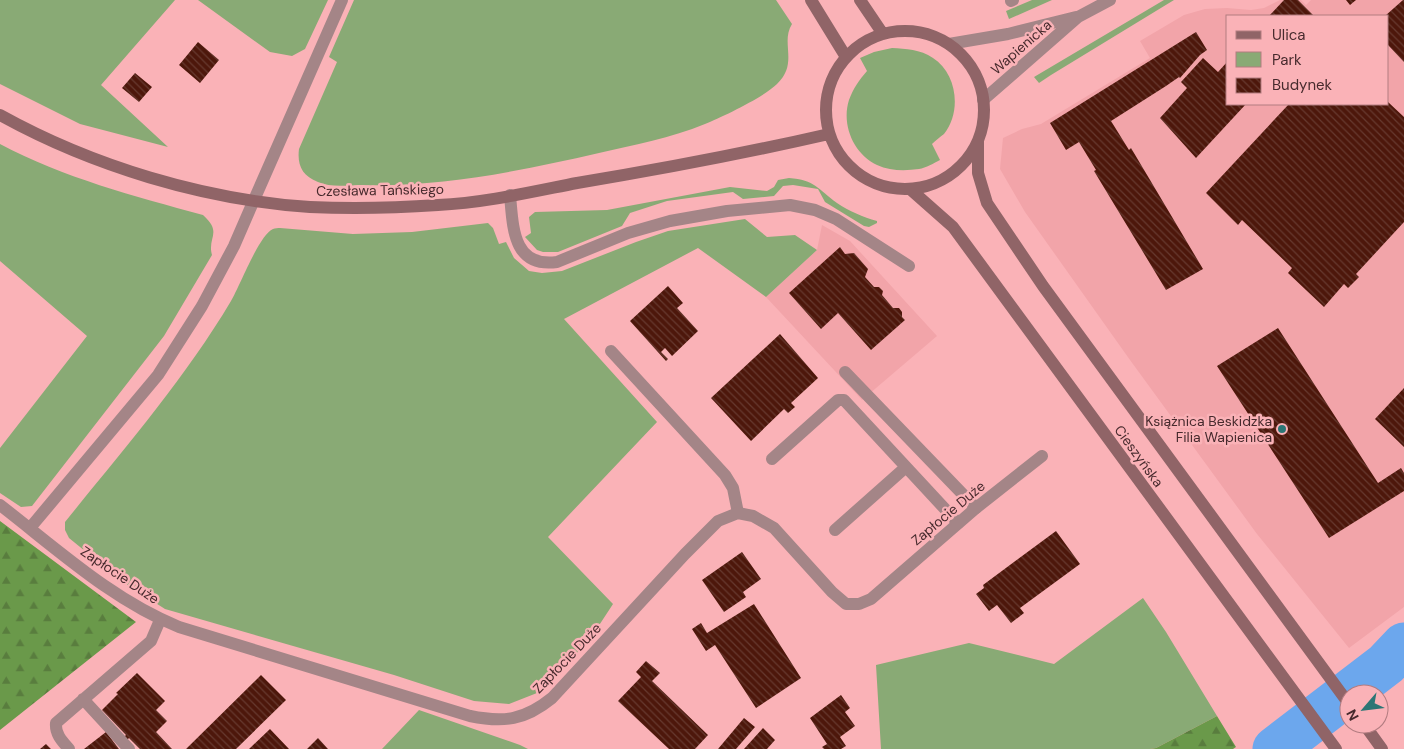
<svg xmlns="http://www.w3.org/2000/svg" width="1404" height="749" font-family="'DM Sans',sans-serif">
<defs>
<pattern id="forest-firs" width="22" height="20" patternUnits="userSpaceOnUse" patternTransform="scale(1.25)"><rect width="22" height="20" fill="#6a994a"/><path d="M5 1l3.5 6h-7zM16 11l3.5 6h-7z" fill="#597d3e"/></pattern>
<pattern id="building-back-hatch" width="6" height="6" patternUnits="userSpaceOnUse" patternTransform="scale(1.25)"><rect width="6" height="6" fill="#4d170b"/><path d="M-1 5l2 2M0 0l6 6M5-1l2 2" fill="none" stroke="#66392f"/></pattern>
</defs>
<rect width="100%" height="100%" fill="#fab2b7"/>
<!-- built -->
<path fill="#f2a4a9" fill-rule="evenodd" d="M 1280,0 L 1301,0 L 1306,5 L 1311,0 L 1404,0 L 1404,607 L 1349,648 L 1257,534 L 1130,360 L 1025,212 L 1000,169 L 1003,138 L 1022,129 L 1041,124 L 1150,58 L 1140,41 L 1184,15 L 1205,9 L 1227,8 L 1251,10 L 1264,8 ZM 1228,16 L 1388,16 L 1388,104 L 1228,104 Z
M 822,225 L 850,241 L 937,336 L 862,400 L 766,297 L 817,250 Z"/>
<!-- green -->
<path fill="#89aa75" d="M 0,0 L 175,0 L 101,85 L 168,147 L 80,124 L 0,84 Z
M 198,0 L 328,0 L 305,49 L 292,56 L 270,52 Z
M 354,0 L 776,0 L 792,24 C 780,43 799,63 777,84 C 764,97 722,117 705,124 C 671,138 634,145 599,153 C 520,171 443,187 363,185 C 348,185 331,188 318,182 C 302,176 297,165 299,149 L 337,62 L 329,57 Z
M 1032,0 L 1052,0 L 1009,19 L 1006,11 Z
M 1164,0 L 1174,0 L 1051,75 L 1039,83 L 1034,77 Z
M 892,48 C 906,49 920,49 933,58 C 957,73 962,112 944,134 C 940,137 936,140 932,144 L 940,160 C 934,163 926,168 919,169 C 905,171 890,171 877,165 C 854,154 841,125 849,100 C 853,89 859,80 867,71 L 860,58 L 874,52 Z
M 0,144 C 64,178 134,196 203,215 C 223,233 207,237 212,255 L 164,336 L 32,506 L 21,507 L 0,493 L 0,448 L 87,336 L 0,261 Z
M 789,178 C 815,180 818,189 837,203 C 849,211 863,217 877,221 L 877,223 L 869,227 L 864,226 L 825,202 L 818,189 L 793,185 L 783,186 L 774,196 L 743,199 L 733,192 L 667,201 L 630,213 L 622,226 L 558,252 L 543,252 L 537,250 L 525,237 L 531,233 L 529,217 L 535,212 L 607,210 L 730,187 L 767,191 L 774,187 L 778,180 Z
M 745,219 L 767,237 L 795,235 L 817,250 L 766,297 L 698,248 L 564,319 L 657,422 L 548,537 L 613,604 L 594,633 L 559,674 L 537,693 L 509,704 L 474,701 L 394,675 L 165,609 L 123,582 L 69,538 L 65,530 L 65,522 C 123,450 184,380 231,301 C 240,286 259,235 273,229 C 275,228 278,228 280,228 L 353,234 L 412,232 L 488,223 L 493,228 L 499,244 L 506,242 L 514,258 L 529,271 L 542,273 L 562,271 L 636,242 L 668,231 Z
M 1143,598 L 1166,632 L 1217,716 L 1156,748 L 1150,749 L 881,749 L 876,665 L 969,643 L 1054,664 Z
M 419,710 L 520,745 L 528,749 L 382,749 Z"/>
<!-- forest -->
<path fill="url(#forest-firs)" d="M 0,521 L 136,622 L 0,730 Z
M 1217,716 L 1236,747 L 1233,749 L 1150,749 L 1156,748 Z"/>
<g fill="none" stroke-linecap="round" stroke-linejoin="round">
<!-- river -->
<path stroke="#6ca7ed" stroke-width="45" d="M 1275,749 L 1386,664 L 1404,645"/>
</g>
<!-- building -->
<path fill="url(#building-back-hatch)" d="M 1284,0 L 1298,0 L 1314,16 L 1269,16 Z
M 1346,0 L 1356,0 L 1350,5 Z
M 1403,0 L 1404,0 L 1404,62 L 1388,45 L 1388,16 L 1385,16 Z
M 1196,32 L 1207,50 L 1200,55 L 1180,78 L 1179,77 L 1166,86 L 1111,121 L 1129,150 L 1131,148 L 1203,269 L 1166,290 L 1094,171 L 1096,170 L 1079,142 L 1066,150 L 1050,123 Z
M 198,42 L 219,60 L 200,83 L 179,65 Z
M 1203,58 L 1218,72 L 1228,61 L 1228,104 L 1246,104 L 1196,158 L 1160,118 L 1187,88 L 1181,82 Z
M 135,73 L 152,87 L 139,102 L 122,88 Z
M 1388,102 L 1404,117 L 1404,222 L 1356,274 L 1359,277 L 1348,288 L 1344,284 L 1324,307 L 1288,273 L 1292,268 L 1242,220 L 1238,225 L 1206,193 L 1289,104 L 1388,104 Z
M 840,247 L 845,254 L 854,253 L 868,269 L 865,277 L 874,287 L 879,287 L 883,291 L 882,295 L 893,308 L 899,308 L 902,312 L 902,317 L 905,320 L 871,350 L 838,313 L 821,329 L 789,293 Z
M 668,286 L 683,303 L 677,308 L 698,331 L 672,356 L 665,348 L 661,352 L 668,359 L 666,361 L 630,321 Z
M 1278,328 L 1378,483 L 1401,468 L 1404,473 L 1404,491 L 1329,538 L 1217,366 Z
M 780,334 L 818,378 L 791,403 L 795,407 L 788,413 L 784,409 L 751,441 L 711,398 Z
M 1404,388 L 1404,447 L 1375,419 Z
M 1056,531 L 1080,564 L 1020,608 L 1024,613 L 1011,623 L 997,605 L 989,611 L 976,594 L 984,588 L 983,585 Z
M 742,552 L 761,579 L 743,592 L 746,597 L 724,612 L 702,580 Z
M 754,604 L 801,678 L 756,708 L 715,645 L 706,651 L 692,629 L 701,623 L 707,633 Z
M 646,661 L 660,673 L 652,681 L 708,735 L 695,749 L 669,749 L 618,701 L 641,677 L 636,672 Z
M 137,673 L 165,701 L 156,710 L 167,721 L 156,732 L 172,749 L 140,749 L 129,738 L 126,741 L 123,738 L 126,735 L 102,710 L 118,694 L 116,693 Z
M 261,675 L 286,700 L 236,749 L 186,749 Z
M 841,695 L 850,708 L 845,712 L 855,726 L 840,737 L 846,746 L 841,749 L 824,749 L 822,747 L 827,744 L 810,718 Z
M 744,718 L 755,727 L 736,749 L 718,749 Z
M 763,728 L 775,740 L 767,749 L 744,749 Z
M 270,729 L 289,749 L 249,749 Z
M 106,732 L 119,749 L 84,749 Z
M 318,738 L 328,749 L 307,749 Z
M 46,744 L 51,749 L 40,749 Z"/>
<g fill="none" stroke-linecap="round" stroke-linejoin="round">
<!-- lane -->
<path stroke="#a48587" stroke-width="12" d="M 1011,1 L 1013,0
M 510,195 C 513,228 513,268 557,262 L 628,233 L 670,221 L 727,211 L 790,205 L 815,210 L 836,219 L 909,266
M 254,200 L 342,0
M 611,351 L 725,475 L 733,488 L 738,513
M 845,372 L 976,508
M 772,459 L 838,400 L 844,400 L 958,523
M 835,530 L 906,467
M 83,699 L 129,749
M 69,749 C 62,741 55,734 56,723 L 151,641 L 160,620"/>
<!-- street -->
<path stroke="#a48587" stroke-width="12" d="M 949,44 L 1008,34 L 1076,17
M 983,100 L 1078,17 L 1110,0
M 0,505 C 57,549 112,600 179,627 L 470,716 C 504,723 525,720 552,698 L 685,554 L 718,521 L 738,513 L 753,516 L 774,528 L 832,592 L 846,604 L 859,604 L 871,599 L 976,508 L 1042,456
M 30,528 L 158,375 L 202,306 L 234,246 L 254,200"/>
<!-- secondary -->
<path stroke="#906467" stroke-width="12" d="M 811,0 L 846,57
M 860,0 L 883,34
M826 110a79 79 0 1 1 158 0a79 79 0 1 1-158 0Z
M 0,115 C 92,166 204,200 310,207 C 352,209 395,208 438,205 C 484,203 531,192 577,183 C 662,169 746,153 829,134
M 978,141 L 978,173 L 987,203 L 1043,286 L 1349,704
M 910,189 L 953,227 L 1336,749
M 1364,724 L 1382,749"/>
</g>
<!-- markers -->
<circle fill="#2c7675" stroke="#fab2b7" stroke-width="2" cx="1282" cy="429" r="5"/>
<g text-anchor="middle" stroke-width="5" stroke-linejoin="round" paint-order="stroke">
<!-- street labels -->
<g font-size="14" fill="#472a2d" stroke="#fab2b7">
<text transform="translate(1021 47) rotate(-41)" y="5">Wapienicka</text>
<text transform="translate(380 190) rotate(-1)" y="5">Czesława Tańskiego</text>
<text transform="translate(1139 456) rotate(54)" y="5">Cieszyńska</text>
<text transform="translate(948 513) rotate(-40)" y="5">Zapłocie Duże</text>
<text transform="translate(120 575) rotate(34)" y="5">Zapłocie Duże</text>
<text transform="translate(567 658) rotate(-46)" y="5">Zapłocie Duże</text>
</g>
<!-- poi labels -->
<g font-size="14" fill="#472a2d" stroke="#fab2b7" text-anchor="end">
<text x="1272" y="426">Książnica Beskidzka<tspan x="1272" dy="16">Filia Wapienica</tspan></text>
</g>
</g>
<!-- legend -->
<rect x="1226" y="15" width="162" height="90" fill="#fab2b7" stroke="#b27c80"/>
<rect x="1236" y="31" width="25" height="8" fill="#906467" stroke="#b27c80"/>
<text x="1272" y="40" font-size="15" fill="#472a2d">Ulica</text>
<rect x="1236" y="52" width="25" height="15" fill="#89aa75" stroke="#b27c80"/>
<text x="1272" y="65" font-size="15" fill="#472a2d">Park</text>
<rect x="1236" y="78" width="25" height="15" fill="url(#building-back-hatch)" stroke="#b27c80"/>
<text x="1272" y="90" font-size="15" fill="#472a2d">Budynek</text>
<!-- north arrow -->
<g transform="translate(1364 709) rotate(242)"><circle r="24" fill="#fab2b7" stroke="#b27c80"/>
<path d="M0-4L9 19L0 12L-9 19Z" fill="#2c7675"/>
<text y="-8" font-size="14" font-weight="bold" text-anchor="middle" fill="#472a2d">N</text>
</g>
</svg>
